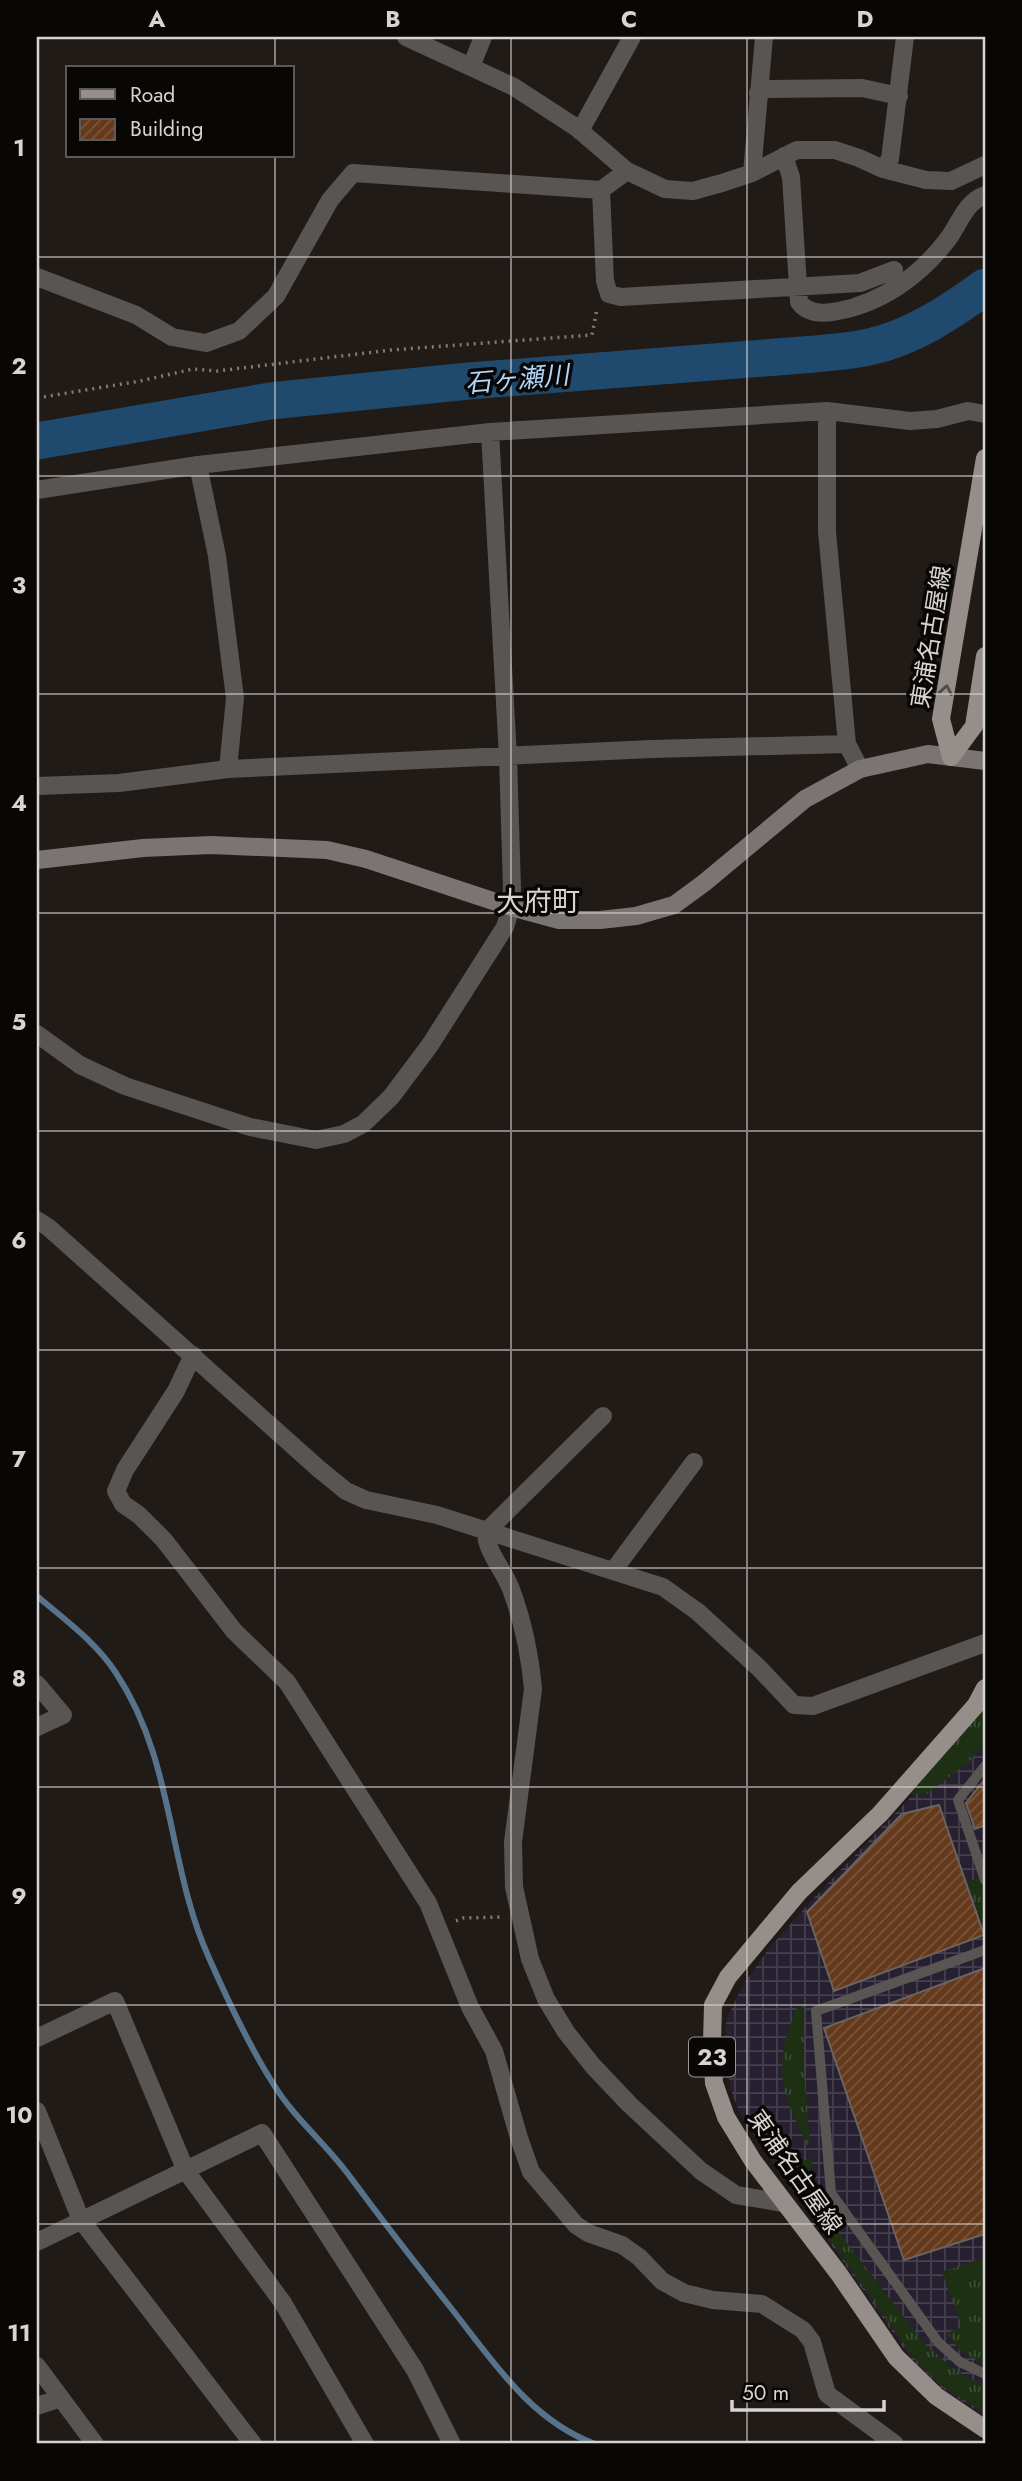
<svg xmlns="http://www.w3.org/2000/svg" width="1022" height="2481" font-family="Jost,'Noto Sans JP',sans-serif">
<defs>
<pattern id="industrial-grid" width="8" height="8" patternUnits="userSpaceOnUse" patternTransform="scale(1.75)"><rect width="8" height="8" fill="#262030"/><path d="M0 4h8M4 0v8" fill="none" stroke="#45404d"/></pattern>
<pattern id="grass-tufts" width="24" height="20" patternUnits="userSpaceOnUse" patternTransform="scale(1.75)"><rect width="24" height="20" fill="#1d3013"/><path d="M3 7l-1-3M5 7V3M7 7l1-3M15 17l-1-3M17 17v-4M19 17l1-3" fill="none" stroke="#3d4d34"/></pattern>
<pattern id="building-hatch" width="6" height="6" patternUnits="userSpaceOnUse" patternTransform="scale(1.75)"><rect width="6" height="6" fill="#65391c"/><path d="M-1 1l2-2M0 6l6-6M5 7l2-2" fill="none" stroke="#7a553c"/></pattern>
</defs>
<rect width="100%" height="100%" fill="#211b17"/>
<!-- industrial -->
<path fill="url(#industrial-grid)" d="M 985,1712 L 985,2416 L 938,2386 L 912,2360 L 742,2118 L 731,2091 L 724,2042 L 727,2018 L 743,1985 L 771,1946 L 811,1901 L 931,1776 Z"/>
<!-- grass -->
<path fill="url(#grass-tufts)" d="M 985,1707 L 985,1743 L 970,1761 L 927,1794 L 910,1794 Z
M 982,1876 L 985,1886 L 985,1933 L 967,1882 Z
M 799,2004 L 804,2006 L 804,2072 L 810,2144 L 807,2145 C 780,2088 771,2065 799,2004 Z
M 811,2157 L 816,2203 L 925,2344 L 950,2366 L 967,2377 L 985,2385 L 985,2413 L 940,2385 L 914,2358 L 782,2172 Z
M 985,2257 L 985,2365 L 959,2350 L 947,2333 L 962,2327 L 942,2272 Z"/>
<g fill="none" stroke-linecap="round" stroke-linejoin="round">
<!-- stream -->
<path stroke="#57738b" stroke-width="6" d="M 37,1596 C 64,1619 96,1642 116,1673 C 175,1762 167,1865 209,1958 C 228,2001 249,2046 274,2085 C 295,2119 325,2143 348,2174 C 382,2220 416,2264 451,2308 C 493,2361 530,2420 595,2444"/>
<!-- river -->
<path stroke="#204a6d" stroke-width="37" d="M 37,441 L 270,401 L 469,381 L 815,354 C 833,352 852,351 869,347 C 912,338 950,312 985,287"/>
</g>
<!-- building -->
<path fill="url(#building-hatch)" stroke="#6a635f" stroke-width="2" d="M 985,1779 L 985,1825 L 975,1829 L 966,1803 Z
M 939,1805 L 984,1935 L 834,1991 L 807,1912 L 902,1814 Z
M 985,1968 L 985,2234 L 904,2260 L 824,2028 Z"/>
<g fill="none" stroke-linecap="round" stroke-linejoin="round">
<!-- path -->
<path stroke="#807b78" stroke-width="3.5" stroke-dasharray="2 5" stroke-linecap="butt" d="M 37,398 L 140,381 L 193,369 L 217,371 L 391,350 L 592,335 L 597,309
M 456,1921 L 463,1918 L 504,1917"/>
<!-- lane -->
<path stroke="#585553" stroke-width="10" d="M 985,1766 L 958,1800 L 985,1880
M 985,1950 L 816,2011 L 831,2193 L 938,2342 L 960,2362 L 985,2374"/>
<!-- street -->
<path stroke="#585553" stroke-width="18" d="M 406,37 L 514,87 L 577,128 L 627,171 L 665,189 L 693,191 L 722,183 L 752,173 L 797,150 L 835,150 L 859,158 L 883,169 L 926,180 L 951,181 L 985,165
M 471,67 L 483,37
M 758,93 L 767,89 L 862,88 L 899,96
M 580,131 L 632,37
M 784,156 L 791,177 L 799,302 C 808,314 824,314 838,311 C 882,303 921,275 948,239 C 960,223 965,202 985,195
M 883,169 L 890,159 L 905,37
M 752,173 L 764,37
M 601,190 L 605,281 L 609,294 L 621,297 L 860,283 L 894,270
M 37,277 L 136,315 L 172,337 L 206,343 L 239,331 L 276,296 L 330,200 L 353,173 L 601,190 L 627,171
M 827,411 L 827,532 L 847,744 L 860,769
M 198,465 L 217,556 L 235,698 L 228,769
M 37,490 L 198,465 L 490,432 L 827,411 L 910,421 L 937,419 L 968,411 L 985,414
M 37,786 L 119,783 L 228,769 L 651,749 L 847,744
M 37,1034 L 80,1065 L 125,1086 L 250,1127 L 316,1140 L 344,1134 L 363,1124 L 391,1097 L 430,1045 L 505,927 L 511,907 L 512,888 L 508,757 L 490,432
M 37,1220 L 48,1227 L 319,1469 L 346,1491 L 366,1500 L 437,1515 L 663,1587 L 698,1612 L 759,1668 L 794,1705 L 813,1706 L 985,1643
M 193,1355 L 176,1391 L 125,1470 L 116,1491 L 123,1504 L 139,1515 L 164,1540 L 234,1631 L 287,1682 L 428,1903 L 470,2007 L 494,2051 L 519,2138 L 531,2172 L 576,2225 L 588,2233 L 622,2245 L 639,2257 L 662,2281 L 684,2293 L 713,2300 L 762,2304 L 803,2330 L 812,2342 L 827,2394 L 895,2444
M 603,1416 L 486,1532 C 486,1553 506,1572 512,1592 C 523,1622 530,1656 533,1689 L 513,1842 L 514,1887 L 530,1959 L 546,1999 L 566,2032 L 593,2066 L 629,2104 L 701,2171 L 736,2195 L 784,2203
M 613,1571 L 694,1462
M 37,1684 L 63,1715 L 37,1727
M 37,2038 L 115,2001 L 186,2171 L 283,2303 L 365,2444
M 37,2111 L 81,2220 L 253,2444
M 37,2242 L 262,2133 L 415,2370 L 452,2444
M 37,2366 L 95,2444
M 37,2406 L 61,2398"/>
<!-- secondary -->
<path stroke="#7a7573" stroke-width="18" d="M 37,860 L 143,848 L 211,845 L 327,850 L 366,859 L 511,907 L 559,920 L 600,920 L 636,916 L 674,905 L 704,883 L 805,799 L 860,769 L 928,754 L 985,761"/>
<!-- primary -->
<path stroke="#958e8b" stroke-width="18" d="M 951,757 L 941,719 L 985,458
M 951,757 L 974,726 L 985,656
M 985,1688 L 976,1705 L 880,1814 L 799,1892 L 728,1977 L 713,2005 L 712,2043 L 714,2083 L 726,2117 L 753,2161 L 839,2274 L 896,2357 L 936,2396 L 985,2429"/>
</g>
<!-- one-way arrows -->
<defs><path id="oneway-chevron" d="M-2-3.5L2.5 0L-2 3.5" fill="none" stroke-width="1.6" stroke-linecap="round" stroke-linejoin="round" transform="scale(1.75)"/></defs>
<use stroke="#4f4a48" href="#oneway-chevron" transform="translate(946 690) rotate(-80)"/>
<!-- grid -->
<path fill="none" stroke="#d8d4d1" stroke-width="2" stroke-opacity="0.55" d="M 275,37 L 275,68M 511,37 L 511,2444M 747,37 L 747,2444M 275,156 L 275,2444M 37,257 L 985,257M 37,476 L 985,476M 37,694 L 985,694M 37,913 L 985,913M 37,1131 L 985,1131M 37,1350 L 985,1350M 37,1568 L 985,1568M 37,1787 L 985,1787M 37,2005 L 985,2005M 37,2224 L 985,2224"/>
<g text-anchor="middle" stroke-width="7" stroke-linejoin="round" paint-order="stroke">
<!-- shield labels -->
<rect fill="#090705" stroke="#9a9694" stroke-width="2" x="689" y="2037.5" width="46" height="39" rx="5"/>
<g font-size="23" font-weight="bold" fill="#d8d4d1">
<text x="712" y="2065">23</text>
</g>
<!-- street labels -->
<g font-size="24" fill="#d8d4d1" stroke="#090705">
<text transform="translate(931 637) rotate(-81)" y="8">東浦名古屋線</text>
<text transform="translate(795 2172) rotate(55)" y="8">東浦名古屋線</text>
</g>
<!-- water labels -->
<g font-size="26" font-style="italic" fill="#afd5f8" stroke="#090705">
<text transform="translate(517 379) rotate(-5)" y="9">石ヶ瀬川</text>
</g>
<!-- quarter labels -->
<g font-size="28" fill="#d8d4d1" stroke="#090705">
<text x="538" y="911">大府町</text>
</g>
</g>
<!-- border -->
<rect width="1022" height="2481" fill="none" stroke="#090705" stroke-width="77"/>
<!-- legend -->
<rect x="66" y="66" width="228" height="91" fill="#090705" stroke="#5c5957" stroke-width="2"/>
<rect x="80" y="89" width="35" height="10" fill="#958e8b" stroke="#5c5957" stroke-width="2"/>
<text x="130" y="102" font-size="21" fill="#d8d4d1">Road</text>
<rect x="80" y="119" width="35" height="21" fill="url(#building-hatch)" stroke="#5c5957" stroke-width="2"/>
<text x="130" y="136" font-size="21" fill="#d8d4d1">Building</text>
<!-- scale -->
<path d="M732 2400v10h152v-10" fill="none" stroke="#d8d4d1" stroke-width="3.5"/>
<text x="742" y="2400" font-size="21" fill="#d8d4d1" stroke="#090705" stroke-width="5" paint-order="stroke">50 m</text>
<rect x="38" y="38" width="946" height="2404" fill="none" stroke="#d8d4d1" stroke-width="2.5"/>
<g font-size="23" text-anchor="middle" font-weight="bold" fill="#d8d4d1">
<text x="157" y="27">A</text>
<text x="393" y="27">B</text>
<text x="629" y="27">C</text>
<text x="865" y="27">D</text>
<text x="19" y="156">1</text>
<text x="19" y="374">2</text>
<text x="19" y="593">3</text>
<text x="19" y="811">4</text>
<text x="19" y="1030">5</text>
<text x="19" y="1248">6</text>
<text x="19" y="1467">7</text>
<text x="19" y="1686">8</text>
<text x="19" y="1904">9</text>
<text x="19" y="2123">10</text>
<text x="19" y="2341">11</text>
</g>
</svg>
